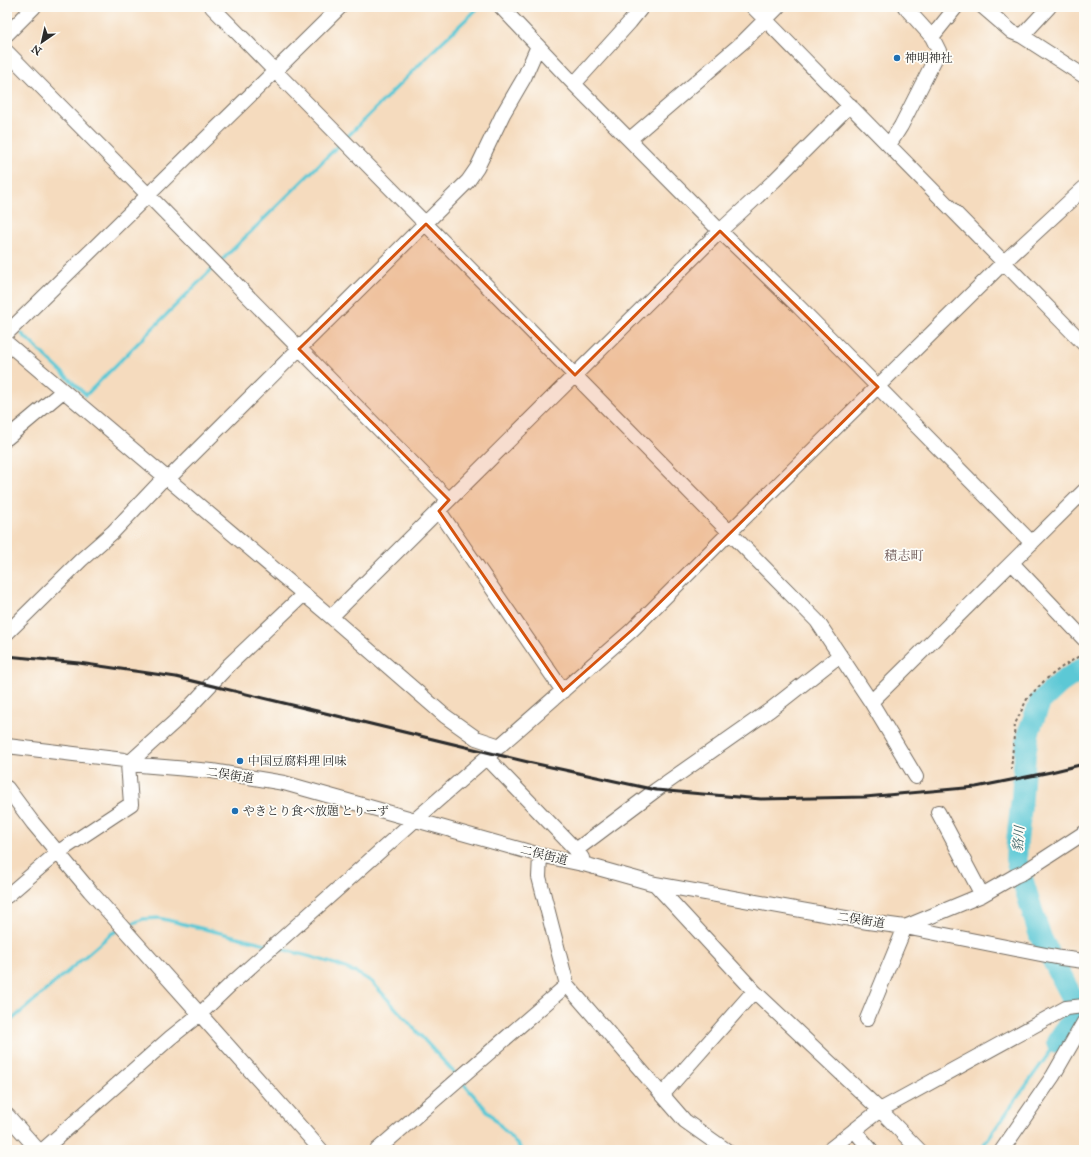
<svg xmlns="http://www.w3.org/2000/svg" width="1091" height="1157" font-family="'IM FELL Great Primer','Noto Serif JP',serif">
<rect width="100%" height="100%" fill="#fdfcf7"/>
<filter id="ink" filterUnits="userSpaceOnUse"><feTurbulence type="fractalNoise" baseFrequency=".025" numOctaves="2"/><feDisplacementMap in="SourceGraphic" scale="8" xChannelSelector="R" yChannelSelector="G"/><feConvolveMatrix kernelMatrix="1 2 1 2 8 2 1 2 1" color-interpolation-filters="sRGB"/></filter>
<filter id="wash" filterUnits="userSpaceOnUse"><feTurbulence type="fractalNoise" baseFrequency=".012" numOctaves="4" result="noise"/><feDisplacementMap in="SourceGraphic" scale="16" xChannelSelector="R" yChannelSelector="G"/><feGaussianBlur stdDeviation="0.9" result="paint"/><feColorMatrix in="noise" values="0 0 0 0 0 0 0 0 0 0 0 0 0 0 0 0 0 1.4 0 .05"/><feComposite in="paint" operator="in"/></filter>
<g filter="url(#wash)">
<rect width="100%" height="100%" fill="#f5dbbe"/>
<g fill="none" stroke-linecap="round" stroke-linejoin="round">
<!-- stream -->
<path stroke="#5cc8d5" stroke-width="3.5" d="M 347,137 L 441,43 L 479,7
M 220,262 L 340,144
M 22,334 L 86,395 L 213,268
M 127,926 L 143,919 L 159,918 L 270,945
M 278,948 C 310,957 343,963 372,982 L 457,1076
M 7,1024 L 111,934 L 119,930
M 461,1081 L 522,1150
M 980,1150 L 1057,1042"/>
<!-- river -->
<path stroke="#5cc8d5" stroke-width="22" d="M 1057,1042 L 1071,1021 L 1075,1011 L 1071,995 L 1040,936 L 1016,859 L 1017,841 L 1022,797 L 1025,754 L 1029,731 L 1040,702 L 1059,684 L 1084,667"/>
</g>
</g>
<g filter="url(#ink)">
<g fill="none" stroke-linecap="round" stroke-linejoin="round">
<defs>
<path id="minor" d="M 340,7 L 275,71 L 817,621 L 871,702 L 1084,491
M 501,7 L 574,84 L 720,231 L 798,306 L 1032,543
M 753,7 L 1084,344
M 983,7 L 1012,32 L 1022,36 L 1084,76
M 7,34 L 34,7
M 1022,36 L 1049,7
M 932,37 L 956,7
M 7,52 L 449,500
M 574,84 L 630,22 L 642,7
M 630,139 L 744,41 L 778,7
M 889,145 L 901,126 L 939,51 L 932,37 L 905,7
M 7,333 L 275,71 L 212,7
M 7,343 L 331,617 L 445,716 L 476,738 L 500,746
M 7,438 L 63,391
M 168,479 L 468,181 L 477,168 L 503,114 L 524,78 L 538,46
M 439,511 L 563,691
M 1012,563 L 1084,639
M 331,617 L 720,231 L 774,181 L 850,105
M 7,633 L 81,560 L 113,532 L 165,477
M 871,702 L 916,777
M 7,746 L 124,760 L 128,764 L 212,771 L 284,783 L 540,855 L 587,865 L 655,884 L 868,922 L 905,927 L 1061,958 L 1084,961
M 487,758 L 576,850 L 582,858
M 7,788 L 33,823 L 90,891 L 321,1150
M 938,812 L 982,895
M 576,850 L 656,790 L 770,710 L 840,655
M 540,855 L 539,877 L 567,985 L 685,1121 L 726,1150
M 655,884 L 754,991 L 880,1110 L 919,1150
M 7,896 L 57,853 L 131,804 L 128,764 L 181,716 L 230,664 L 304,594
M 867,1019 L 905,927 L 982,895 L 1015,876 L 1024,872 L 1084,833
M 663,1094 L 754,991
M 7,1115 L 38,1150
M 854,1130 L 871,1150
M 43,1150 L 170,1038 L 200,1014 L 229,986 L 415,820 L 632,630 L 730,532 L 1004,262 L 1084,188
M 377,1150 L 567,985
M 829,1150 L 880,1110 L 1066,1008 L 1084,1006
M 1002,1150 L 1053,1076 L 1084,1022"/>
</defs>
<!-- minor casing -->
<use href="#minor" stroke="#72695e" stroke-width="16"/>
<!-- path -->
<path stroke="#72695e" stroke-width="2" stroke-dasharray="3 3" stroke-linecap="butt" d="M 1011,770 L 1015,724 L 1027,699 L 1045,680 L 1062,667 L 1084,653"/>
<!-- minor -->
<use href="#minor" stroke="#fff" stroke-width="14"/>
<!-- rail -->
<path stroke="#2b2b2b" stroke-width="3" d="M 7,656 L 79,663 L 176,677 L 528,762 L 656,790 L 761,799 L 865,797 L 976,787 L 1051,772 L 1084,764"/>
</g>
</g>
<!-- marked area -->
<path fill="#d5540f" fill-opacity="0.2" stroke="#d5540f" stroke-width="3" stroke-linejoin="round" d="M 426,224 L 575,375 L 720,231 L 878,387 L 632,630 L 563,691 L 439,511 L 449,500 L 299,349 Z"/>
<!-- markers -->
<g fill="#1f6fb2" stroke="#fdfcf7" stroke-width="1.5">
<circle cx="897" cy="58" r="4"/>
<circle cx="240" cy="761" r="4"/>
<circle cx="235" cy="811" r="4"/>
</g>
<g text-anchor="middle" stroke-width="3.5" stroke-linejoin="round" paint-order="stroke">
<!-- poi labels -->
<g font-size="12" fill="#2b2b2b" stroke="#fdfcf7" text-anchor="start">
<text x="905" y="62">神明神社</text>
<text x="248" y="765">中国豆腐料理 回味</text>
<text x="243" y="815">やきとり食べ放題 とりーず</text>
</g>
<!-- street labels -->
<g font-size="12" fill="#2b2b2b" stroke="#fdfcf7">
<text transform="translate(230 775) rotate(9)" y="4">二俣街道</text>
<text transform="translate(544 855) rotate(14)" y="4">二俣街道</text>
<text transform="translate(861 920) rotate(9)" y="4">二俣街道</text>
</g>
<!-- neighbourhood labels -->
<g font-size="13" fill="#664f4e" stroke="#fdfcf7">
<text x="904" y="560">積志町</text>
</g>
<!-- water labels -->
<g font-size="13" font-style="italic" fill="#3c6266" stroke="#fdfcf7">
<text transform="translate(1018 839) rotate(-86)" y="5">貉川</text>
</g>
</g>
<!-- margin -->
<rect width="1091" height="1157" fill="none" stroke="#fdfcf7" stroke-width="24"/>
<!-- north arrow -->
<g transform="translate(42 42) rotate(214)" stroke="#fdfcf7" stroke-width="3" paint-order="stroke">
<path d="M0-3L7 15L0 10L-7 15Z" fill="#2b2b2b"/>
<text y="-6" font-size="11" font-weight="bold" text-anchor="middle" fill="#2b2b2b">N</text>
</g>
</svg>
